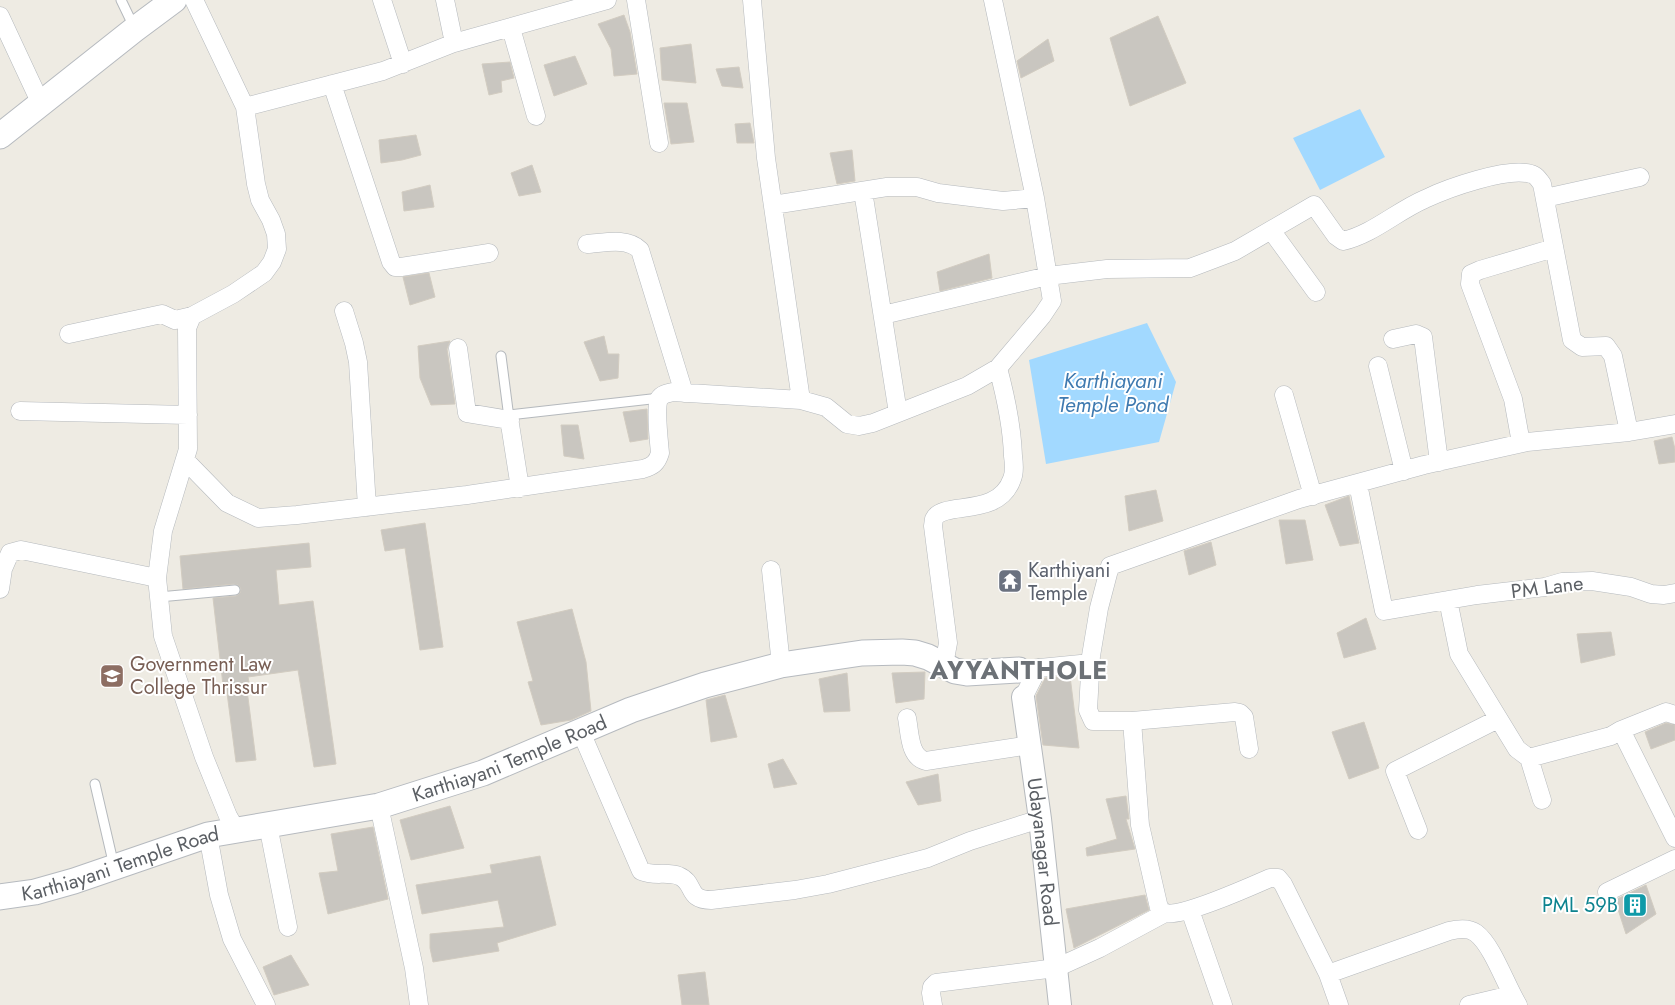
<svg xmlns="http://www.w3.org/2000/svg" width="1675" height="1005" font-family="Jost,sans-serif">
<rect width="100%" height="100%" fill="#eeebe3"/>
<!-- water -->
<path fill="#a2d9ff" d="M 1360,109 L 1385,157 L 1320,190 L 1293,138 Z
M 1147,323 L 1176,382 L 1159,442 L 1046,464 L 1029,360 Z"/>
<!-- building -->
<path fill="#c9c6c0" stroke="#d2ccc1" d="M 624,15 L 630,32 L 637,74 L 614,76 L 611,49 L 598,24 Z
M 1158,16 L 1186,83 L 1130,106 L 1110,38 Z
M 1048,39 L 1054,61 L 1021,78 L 1017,61 Z
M 691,44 L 696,83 L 662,80 L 660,48 Z
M 575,56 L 587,84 L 554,96 L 544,65 Z
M 510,62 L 514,78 L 501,81 L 502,92 L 489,95 L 482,64 Z
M 739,67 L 743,88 L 722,86 L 716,69 Z
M 664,103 L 687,103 L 694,142 L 671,144 Z
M 750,123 L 754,143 L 737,143 L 735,124 Z
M 416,135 L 421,155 L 402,160 L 381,163 L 379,140 Z
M 852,150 L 855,181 L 837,184 L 830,153 Z
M 532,165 L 541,192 L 519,196 L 511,173 Z
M 430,185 L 434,207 L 404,211 L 402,192 Z
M 989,254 L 992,278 L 940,291 L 937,272 Z
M 429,273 L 435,297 L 410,305 L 403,277 Z
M 604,336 L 608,354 L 619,354 L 618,378 L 600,381 L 584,342 Z
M 450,341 L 447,349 L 455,404 L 431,405 L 420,378 L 418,346 Z
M 647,409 L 648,439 L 630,442 L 623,412 Z
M 561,425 L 578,425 L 584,459 L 564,456 Z
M 1672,437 L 1675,449 L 1675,462 L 1659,464 L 1654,441 Z
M 1156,490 L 1163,521 L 1129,531 L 1125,496 Z
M 1349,496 L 1359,543 L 1340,546 L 1325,505 Z
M 1279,520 L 1305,520 L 1313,560 L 1286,564 Z
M 425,523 L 443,647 L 420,650 L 405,548 L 385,551 L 381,530 Z
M 1211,542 L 1216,565 L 1189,575 L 1184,551 Z
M 309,543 L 311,567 L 276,570 L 279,605 L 313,601 L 336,764 L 314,767 L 298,670 L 248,677 L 249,682 L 246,682 L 256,760 L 236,762 L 226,685 L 223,685 L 213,598 L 236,596 L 240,593 L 241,589 L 238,585 L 234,584 L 183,589 L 180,556 Z
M 572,609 L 586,662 L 591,711 L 571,720 L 541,725 L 528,682 L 533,681 L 517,622 Z
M 1366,618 L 1376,649 L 1344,658 L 1337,633 Z
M 1611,632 L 1615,655 L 1581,663 L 1577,634 Z
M 925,672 L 924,699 L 896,703 L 892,673 Z
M 847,673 L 850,711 L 824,712 L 819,679 Z
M 1070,676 L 1079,748 L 1043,745 L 1036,696 L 1045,678 Z
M 725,695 L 737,737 L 711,742 L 706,700 Z
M 1364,722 L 1379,768 L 1349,779 L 1332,732 Z
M 1666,723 L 1675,725 L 1675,740 L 1651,749 L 1645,732 Z
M 783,759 L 797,784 L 774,788 L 768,764 Z
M 938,774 L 941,801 L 918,805 L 906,782 Z
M 1126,796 L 1129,819 L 1126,819 L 1135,849 L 1087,856 L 1086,848 L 1117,839 L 1106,799 Z
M 450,806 L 464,848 L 411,860 L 400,820 Z
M 373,827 L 388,899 L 328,914 L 319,873 L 338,871 L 331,834 Z
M 540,856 L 556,925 L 497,943 L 499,951 L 433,962 L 430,948 L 430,934 L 504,927 L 498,900 L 422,914 L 416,885 L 492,873 L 490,865 Z
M 1646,885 L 1656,914 L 1626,934 L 1615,900 Z
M 1145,895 L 1149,910 L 1074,948 L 1066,909 Z
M 291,955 L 309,985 L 274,995 L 263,967 Z
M 705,972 L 709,1005 L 682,1005 L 678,975 Z"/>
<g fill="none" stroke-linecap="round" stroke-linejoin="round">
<defs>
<path id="service" d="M 121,0 L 134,27
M 501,356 L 509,418
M 509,415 L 660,398
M 159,597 L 235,590
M 95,784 L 114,866"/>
<path id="minor" d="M 194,0 L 245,107 L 256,184 L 260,200 L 271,220 L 276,234 L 277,249 L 272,262 L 264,273 L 233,294 L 192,316 L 187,328 L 188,449 L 163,531 L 157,578 L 159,597 L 163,636 L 204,757 L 228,816 L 236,830
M 382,0 L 403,64
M 445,0 L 454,43
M 636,0 L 659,143
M 752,0 L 766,158 L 801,400
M 0,16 L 41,104
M 511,28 L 536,116
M 332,84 L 391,262 L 395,267 L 401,267 L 489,253
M 245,107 L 383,71 L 454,43 L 607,0
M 863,191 L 898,413
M 1545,198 L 1640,177
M 773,205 L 887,187 L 917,187 L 938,193 L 1003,201 L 1035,198
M 1271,230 L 1316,292
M 587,244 C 604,243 627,237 640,250 L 684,393
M 344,311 L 354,343 L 358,362 L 367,507
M 883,315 L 1048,276 L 1107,269 L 1190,268 L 1235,251 L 1314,205 L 1336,236 L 1343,241 C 1373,234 1397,211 1425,199 C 1448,188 1507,167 1531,174 C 1536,175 1539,180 1542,184 L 1572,340 L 1582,347 L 1606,346 L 1613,356 L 1629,432
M 69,334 L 162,314 L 175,320 L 192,316
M 1393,339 L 1416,334 L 1423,337 L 1439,462
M 458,348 L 467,413 L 510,420
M 1378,366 L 1404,471
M 1284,395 L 1313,496
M 20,411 L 188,415
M 509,418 L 520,488
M 1521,443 L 1513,399 L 1470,284 L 1471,274 L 1480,270 L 1554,248
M 185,460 L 227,503 L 258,518 L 297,515 L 467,495 L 643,469 C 653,466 657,463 660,453 C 659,442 655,408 659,399 C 662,394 668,393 673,392 L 801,400 L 826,407 L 847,424 L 859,426 L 873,423 L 967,386 L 998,368 L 1042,316 L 1052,301 L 1035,198 L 993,0
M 1358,484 L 1384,611 L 1477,595 L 1545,587 L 1562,582 L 1592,581 L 1631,587 L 1651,594 L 1664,595 L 1675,593
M 771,570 L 781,665
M 0,589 L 3,569 L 10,553 L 21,550 L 157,578
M 1448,600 L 1459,654 L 1517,749 L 1529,758 L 1611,736 L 1621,730 L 1666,712 L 1675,715
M 944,665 L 948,643 L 933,526 C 933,526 934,519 934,519 C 943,500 998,519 1012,479 C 1015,472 1014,463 1013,456 C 1012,425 1006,398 998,368
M 1019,670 L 1091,663
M 1023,698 L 1038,668
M 907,718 C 910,733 909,757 926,761 L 1030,745
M 1132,721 L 1093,721 L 1088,710 L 1091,656 L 1099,608 L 1110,566 L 1299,499 L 1424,465 L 1527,442 L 1629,432 L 1675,424
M 1621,730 L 1675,838
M 581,732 L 641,871 C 655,877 666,871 679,876 C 696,883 686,900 711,900 L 795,890 L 828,884 L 928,858 L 970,841 L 1040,819
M 1249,749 L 1244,717 L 1240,713 L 1235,712 L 1132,721 L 1140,825 L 1159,908 C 1160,908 1164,913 1165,913 C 1178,919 1254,885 1270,878 L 1278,878 L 1283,884 L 1328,974 L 1339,1005
M 1529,758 L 1542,800
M 379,806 L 414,968 L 419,1005
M 268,825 L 288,927
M 1418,830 L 1395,771 L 1498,719
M 208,835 L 219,895 L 232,939 L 266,1005
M 1607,892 L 1675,859
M 1190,910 L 1223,1005
M 1328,974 L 1449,931 C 1457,929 1468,927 1476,933 C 1493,946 1506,986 1518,1005
M 933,1005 L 931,993 L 932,987 L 936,983 L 1056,968 L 1100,948 L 1165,913
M 1469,1005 L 1511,995"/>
<g id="tertiary">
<path id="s1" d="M 1023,697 L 1040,819 L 1060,1005"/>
</g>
<g id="secondary">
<path d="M 0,136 L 135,29 L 174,0"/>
<path id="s2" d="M 0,897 L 35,892 L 74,881 L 208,835 L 379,806 L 483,773 L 631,710 L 705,685 L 781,665 L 862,653 L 902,652 L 915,653 L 928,657 L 955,671 L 967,673 L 1019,670"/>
</g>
</defs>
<!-- service casing -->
<use href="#service" stroke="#b5b9bd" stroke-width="11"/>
<!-- minor casing -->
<use href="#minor" stroke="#b5b9bd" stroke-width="19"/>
<!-- tertiary casing -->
<use href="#tertiary" stroke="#b5b9bd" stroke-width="24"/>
<!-- secondary casing -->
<use href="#secondary" stroke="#b6babf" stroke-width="27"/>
<!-- service -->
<use href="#service" stroke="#fff" stroke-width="9"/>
<!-- minor -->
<use href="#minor" stroke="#fff" stroke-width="18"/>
<!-- tertiary -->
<use href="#tertiary" stroke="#fff" stroke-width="22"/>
<!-- secondary -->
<use href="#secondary" stroke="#fff" stroke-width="25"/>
</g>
<!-- icons -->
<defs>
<symbol id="temple-square" viewBox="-11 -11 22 22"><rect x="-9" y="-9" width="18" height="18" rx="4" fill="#6b7280" stroke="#fff"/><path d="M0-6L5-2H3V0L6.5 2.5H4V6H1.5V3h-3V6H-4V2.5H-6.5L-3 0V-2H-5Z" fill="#fff"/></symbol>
<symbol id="university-square" viewBox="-11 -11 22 22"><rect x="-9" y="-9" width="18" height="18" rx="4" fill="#8d6e63" stroke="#fff"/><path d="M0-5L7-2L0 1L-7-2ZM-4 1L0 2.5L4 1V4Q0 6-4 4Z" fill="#fff"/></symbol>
<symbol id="building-square" viewBox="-11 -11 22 22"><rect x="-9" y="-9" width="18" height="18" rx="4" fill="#0f9aa8" stroke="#fff"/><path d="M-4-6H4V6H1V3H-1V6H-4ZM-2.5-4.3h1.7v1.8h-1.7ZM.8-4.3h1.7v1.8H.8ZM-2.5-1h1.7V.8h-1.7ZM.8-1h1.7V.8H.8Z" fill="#fff"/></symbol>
</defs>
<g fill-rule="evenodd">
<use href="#temple-square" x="996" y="567" width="28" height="28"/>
<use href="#university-square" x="98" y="662" width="28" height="28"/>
<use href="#building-square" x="1621" y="891" width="28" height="28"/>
</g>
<g text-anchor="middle" stroke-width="4" stroke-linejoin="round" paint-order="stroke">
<!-- worship labels -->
<g font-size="20" fill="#5b616d" stroke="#fff" text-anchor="start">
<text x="1028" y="577">Karthiyani<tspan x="1028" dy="23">Temple</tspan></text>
</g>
<!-- street labels -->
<g font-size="20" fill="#5b5f64" stroke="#fff">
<text transform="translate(1547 587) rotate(-7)" y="7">PM Lane</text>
<text dy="7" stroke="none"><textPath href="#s2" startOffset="530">Karthiayani Temple Road</textPath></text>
<text dy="7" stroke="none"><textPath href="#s1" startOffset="156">Udayanagar Road</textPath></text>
<text dy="7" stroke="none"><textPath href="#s2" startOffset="125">Karthiayani Temple Road</textPath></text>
</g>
<!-- education labels -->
<g font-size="20" fill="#785e54" stroke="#fff" text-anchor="start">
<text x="130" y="671">Government Law<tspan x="130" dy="23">College Thrissur</tspan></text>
</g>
<!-- culture labels -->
<g font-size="20" fill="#0d838f" stroke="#fff" text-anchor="end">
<text x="1618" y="912">PML 59B</text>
</g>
<!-- water labels -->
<g font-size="21" font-style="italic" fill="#3f7ab0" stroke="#fff">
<text x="1113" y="388">Karthiayani<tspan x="1113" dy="24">Temple Pond</tspan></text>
</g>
<!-- district labels -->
<g font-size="25" font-weight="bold" letter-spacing="1" fill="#6c7176" stroke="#fff">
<text x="1019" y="679">AYYANTHOLE</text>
</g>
</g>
</svg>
